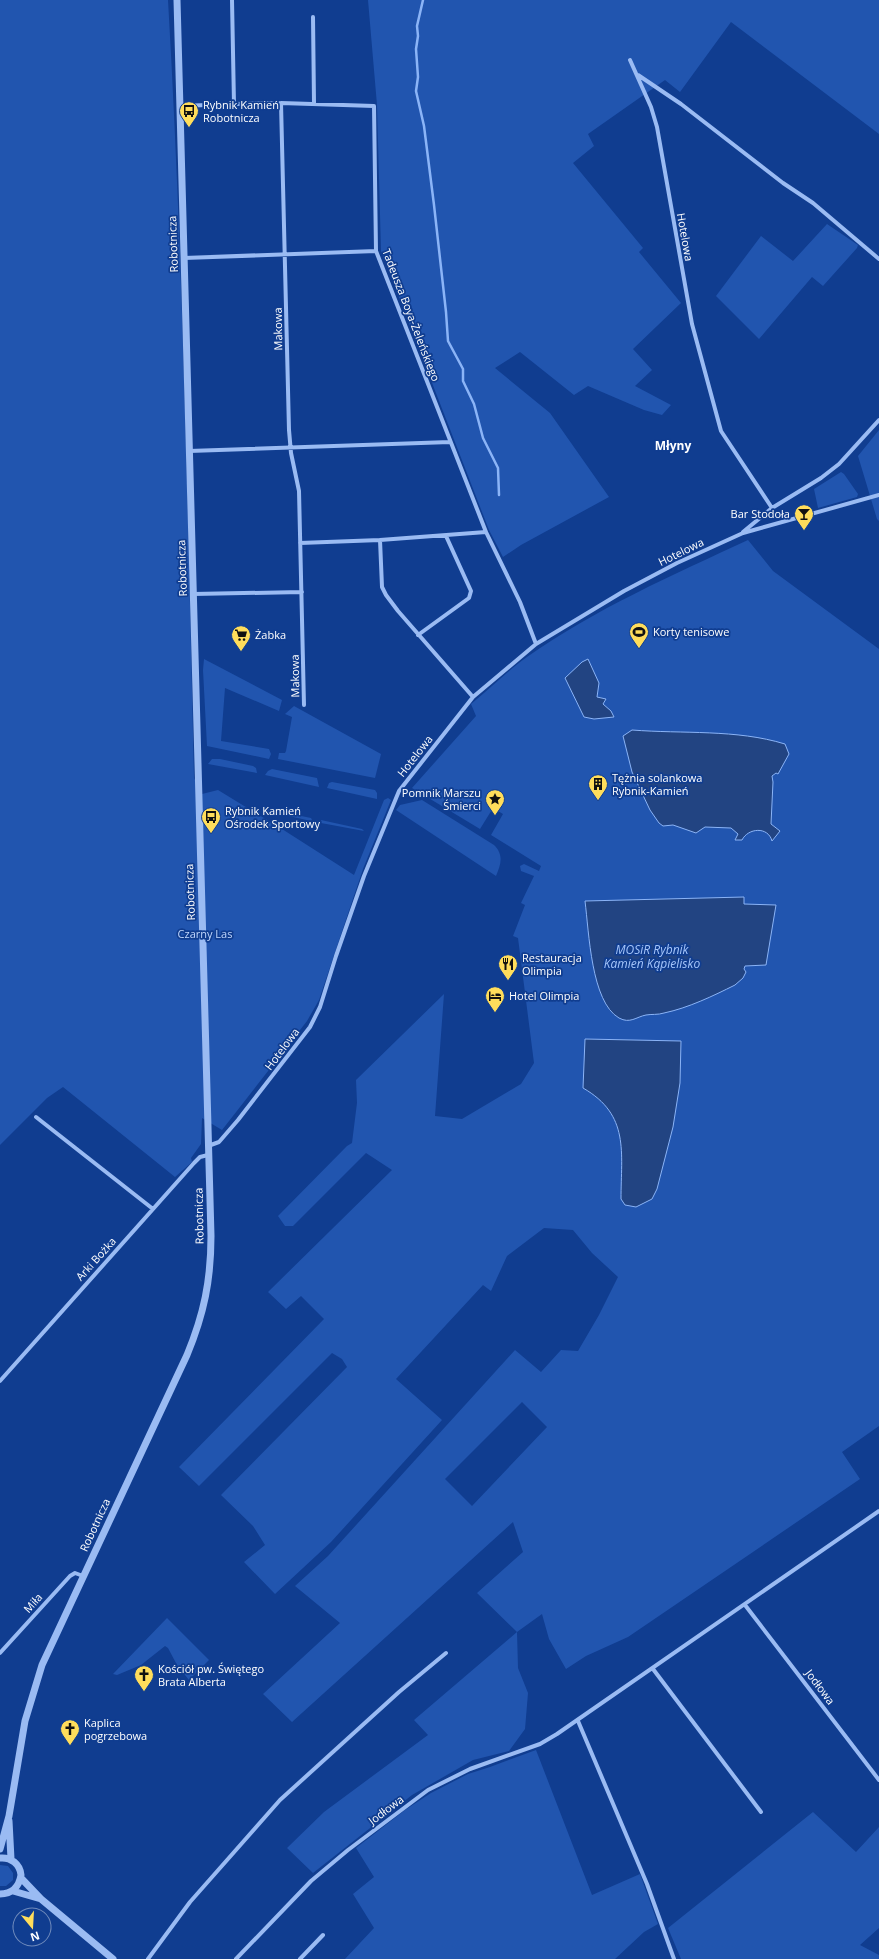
<svg xmlns="http://www.w3.org/2000/svg" width="879" height="1959" font-family="'Open Sans',sans-serif">
<rect width="100%" height="100%" fill="#103d90"/>
<!-- green -->
<path fill="#2155af" fill-rule="evenodd" d="M 0,0 L 168,0 C 183,259 188,518 194,778 L 202,794 L 218,790 L 282,829 L 354,875 L 384,800 L 388,798 L 391,800 L 363,869 L 319,1000 L 307,1021 L 222,1130 L 202,1118 L 201,1144 L 191,1158 L 192,1162 L 175,1177 L 63,1087 L 47,1098 L 0,1145 Z
M 368,0 L 879,0 L 879,134 L 731,22 L 680,92 L 665,80 L 588,134 L 594,146 L 573,163 L 643,248 L 639,252 L 681,303 L 633,349 L 652,370 L 635,386 L 671,405 L 662,415 L 644,410 L 588,386 L 574,395 L 520,352 L 495,368 L 550,413 L 609,497 L 521,545 L 503,557 L 489,530 L 381,251 L 377,105 Z
M 827,224 L 858,245 L 857,248 L 823,286 L 812,277 L 759,339 L 716,296 L 761,236 L 793,261 Z
M 879,430 L 879,521 L 877,519 L 858,456 Z
M 841,472 L 844,474 L 858,494 L 857,497 L 818,508 L 814,489 Z
M 748,540 L 773,571 L 879,649 L 879,1426 L 842,1452 L 860,1479 L 628,1637 L 586,1656 L 566,1669 L 549,1639 L 542,1614 L 517,1632 L 518,1668 L 528,1693 L 525,1729 L 509,1751 L 473,1760 L 412,1795 L 313,1873 L 287,1848 L 324,1812 L 428,1735 L 414,1720 L 517,1632 L 477,1593 L 523,1552 L 513,1522 L 292,1722 L 263,1694 L 340,1623 L 295,1586 L 328,1556 L 515,1350 L 541,1372 L 561,1350 L 578,1351 L 599,1315 L 618,1277 L 592,1253 L 573,1230 L 544,1228 L 507,1256 L 491,1291 L 483,1285 L 396,1379 L 442,1420 L 331,1542 L 275,1594 L 244,1562 L 265,1545 L 253,1526 L 221,1495 L 347,1367 L 342,1359 L 332,1353 L 199,1486 L 179,1467 L 324,1319 L 301,1296 L 286,1309 L 268,1292 L 392,1170 L 366,1153 L 293,1226 L 285,1226 L 278,1216 L 347,1146 L 352,1143 L 357,1103 L 356,1080 L 444,994 L 435,1116 L 462,1119 L 521,1084 L 534,1063 L 518,938 L 513,936 L 525,905 L 521,903 L 534,876 L 521,871 L 520,866 L 524,864 L 539,871 L 541,866 L 491,835 L 503,814 L 493,808 L 480,829 L 412,788 L 476,716 L 471,704 C 490,689 507,671 527,657 C 595,609 673,575 748,540 ZM 522,1402 L 547,1427 L 472,1506 L 445,1479 Z
M 204,659 L 282,700 L 279,711 L 225,688 L 221,741 L 269,749 L 271,754 L 269,759 L 207,746 L 203,670 Z
M 294,706 L 381,754 L 375,778 L 278,759 L 279,753 L 285,753 L 286,751 L 292,717 L 285,714 Z
M 212,759 L 220,759 L 253,766 L 256,768 L 257,773 L 208,764 Z
M 272,769 L 317,778 L 319,787 L 265,775 L 268,771 Z
M 332,782 L 375,790 L 377,793 L 377,799 L 327,788 L 329,783 Z
M 422,800 L 494,845 C 504,855 501,864 496,876 L 396,810 L 400,805 Z
M 262,808 L 311,818 L 312,820 L 311,821 L 262,810 Z
M 321,820 L 362,829 L 364,831 L 321,823 Z
M 167,1618 L 209,1660 L 189,1680 L 177,1665 L 168,1648 L 165,1646 L 141,1665 L 117,1675 L 113,1674 Z
M 536,1750 L 592,1895 L 640,1874 L 658,1924 L 644,1932 L 615,1959 L 345,1959 L 374,1928 L 353,1894 L 374,1877 L 356,1848 L 405,1810 L 431,1793 L 468,1774 L 490,1767 Z
M 813,1812 L 856,1852 L 879,1827 L 879,1928 L 860,1945 L 879,1955 L 879,1959 L 681,1959 L 668,1928 Z
M 0,1865 L 8,1866 L 13,1873 L 13,1880 L 6,1886 L 0,1886 Z"/>
<!-- water -->
<path fill="#224482" stroke="#8bb4f7" d="M 588,659 L 599,683 L 597,697 L 606,699 L 603,704 L 611,711 L 614,717 L 594,719 L 584,717 L 565,678 L 582,662 Z
M 632,730 C 683,734 736,729 785,744 L 789,754 L 778,774 L 776,773 L 772,776 L 773,782 L 771,824 L 780,831 L 772,841 C 768,826 748,828 742,840 L 735,840 L 738,834 L 731,828 L 705,827 L 696,833 L 673,825 L 663,826 L 659,823 L 650,810 L 632,772 L 623,736 Z
M 744,897 L 744,904 L 776,905 L 766,965 L 745,966 L 744,969 L 746,972 L 743,978 L 735,985 C 713,996 688,1008 664,1013 C 658,1015 651,1014 646,1015 C 636,1017 630,1024 619,1018 C 591,1002 589,932 585,901 Z
M 585,1039 L 681,1041 L 680,1083 L 673,1127 L 657,1189 L 652,1199 L 636,1207 L 625,1205 L 621,1199 C 621,1152 630,1115 583,1088 Z"/>
<g fill="none" stroke-linecap="round" stroke-linejoin="round">
<!-- stream -->
<path stroke="#8bb4f7" stroke-width="2.5" d="M 423,0 L 417,26 L 418,36 L 416,49 L 418,77 L 416,91 L 424,126 L 434,205 L 446,312 L 448,341 L 463,369 L 463,381 L 474,404 L 483,438 L 498,468 L 499,495"/>
<!-- minor -->
<path stroke="#9abbf3" stroke-width="4" d="M 232,0 L 234,104 L 281,103 L 289,430 L 291,453 L 299,491 L 304,705
M 313,17 L 314,103
M 630,60 L 651,107 L 657,127 L 692,324 L 721,431 L 772,508
M 638,75 L 681,104 L 783,183 L 813,203 L 879,259
M 281,103 L 374,106 L 376,251 L 486,532 L 380,540 L 382,587 L 386,595 L 398,611 L 473,697
M 180,106 L 234,104
M 184,258 L 376,251
M 189,451 L 450,442
M 486,532 L 520,602 L 536,644
M 743,532 L 772,508 L 821,478 L 839,464 L 879,420
M 300,543 L 380,540
M 193,594 L 302,592
M 418,635 L 469,598 L 471,591 L 446,536
M 36,1117 L 153,1209
M 208,1146 L 219,1142 L 238,1120 L 310,1027 L 320,1007 L 336,956 L 364,876 L 399,791 L 473,697 L 536,644 L 624,591 L 677,563 L 743,533 L 879,495
M 0,1381 L 194,1163 L 200,1157 L 208,1155
M 745,1605 L 879,1780
M 0,1653 L 70,1576 L 75,1573 L 83,1576
M 653,1669 L 761,1812
M 578,1721 L 647,1884 L 674,1959
M 148,1959 L 190,1902 L 280,1800 L 399,1692 L 446,1653
M 236,1959 L 311,1881 L 348,1850 L 428,1790 L 470,1769 L 540,1744 L 557,1734 L 879,1511
M 300,1959 L 323,1935"/>
<!-- tertiary -->
<path stroke="#9abbf3" stroke-width="7" d="M 9,1821 L 11,1859
M 0,1849 L 9,1816 L 25,1721 L 42,1665 L 187,1355 C 204,1314 211,1280 211,1236 L 177,0
M 0,1858 C 11,1857 20,1864 21,1875 C 19,1887 12,1894 0,1894
M 21,1878 L 41,1899 L 113,1959
M 13,1891 L 41,1899"/>
</g>
<!-- icons -->
<defs>
<symbol id="bus-pin" viewBox="-11 -11 22 30"><path d="M0 17L-7.5 6A9.5 9.5 0 1 1 7.5 6Z" fill="#ffdd5b" stroke="#103d90"/><path d="M-5-6H5V4H4V6H2V4H-2V6H-4V4H-5ZM-3.5-4V0h7V-4ZM-3.5 1.2v1.5H-2V1.2ZM2 1.2v1.5H3.5V1.2Z" fill="#111"/></symbol>
<symbol id="bar-pin" viewBox="-11 -11 22 30"><path d="M0 17L-7.5 6A9.5 9.5 0 1 1 7.5 6Z" fill="#ffdd5b" stroke="#103d90"/><path d="M-6-5H6L.8 .8V4.5H3.5V6h-7V4.5H-.8V.8Z" fill="#111"/></symbol>
<symbol id="stadium-pin" viewBox="-11 -11 22 30"><path d="M0 17L-7.5 6A9.5 9.5 0 1 1 7.5 6Z" fill="#ffdd5b" stroke="#103d90"/><path d="M0-5a6.5 5 0 1 0 0 10a6.5 5 0 1 0 0-10ZM-3.5-1.8h7v3.6h-7Z" fill="#111"/></symbol>
<symbol id="supermarket-pin" viewBox="-11 -11 22 30"><path d="M0 17L-7.5 6A9.5 9.5 0 1 1 7.5 6Z" fill="#ffdd5b" stroke="#103d90"/><path d="M-6-5.5h2.5l.6 2H6L4.5 2H-2.5L-4.4-4H-6ZM-1.5 3.2a1.3 1.3 0 1 0 .1 0ZM3 3.2a1.3 1.3 0 1 0 .1 0Z" fill="#111"/></symbol>
<symbol id="building-pin" viewBox="-11 -11 22 30"><path d="M0 17L-7.5 6A9.5 9.5 0 1 1 7.5 6Z" fill="#ffdd5b" stroke="#103d90"/><path d="M-4-6H4V6H1V3H-1V6H-4ZM-2.5-4.3h1.7v1.8h-1.7ZM.8-4.3h1.7v1.8H.8ZM-2.5-1h1.7V.8h-1.7ZM.8-1h1.7V.8H.8Z" fill="#111"/></symbol>
<symbol id="sight-pin" viewBox="-11 -11 22 30"><path d="M0 17L-7.5 6A9.5 9.5 0 1 1 7.5 6Z" fill="#ffdd5b" stroke="#103d90"/><path d="M0-6L1.8-2.2L6-1.7L2.9 1.2L3.7 5.4L0 3.3L-3.7 5.4L-2.9 1.2L-6-1.7L-1.8-2.2Z" fill="#111"/></symbol>
<symbol id="restaurant-pin" viewBox="-11 -11 22 30"><path d="M0 17L-7.5 6A9.5 9.5 0 1 1 7.5 6Z" fill="#ffdd5b" stroke="#103d90"/><path d="M-5-6h1v4h1v-4h1v4h1v-4h1v5L-1.5 .5V6h-2V.5L-5-1ZM5-6V6H3V1.5H1.5Q1.5-4 5-6Z" fill="#111"/></symbol>
<symbol id="hotel-pin" viewBox="-11 -11 22 30"><path d="M0 17L-7.5 6A9.5 9.5 0 1 1 7.5 6Z" fill="#ffdd5b" stroke="#103d90"/><path d="M-6-4.5h1.5V1H6V5H4.5V3h-9V5H-6ZM-4 0a1.8 1.8 0 1 1 3.6 0ZM.5 0V-2.5h3Q6-2.5 6 0Z" fill="#111"/></symbol>
<symbol id="church-pin" viewBox="-11 -11 22 30"><path d="M0 17L-7.5 6A9.5 9.5 0 1 1 7.5 6Z" fill="#ffdd5b" stroke="#103d90"/><path d="M-1.2-6h2.4v3.5h3.3v2.4h-3.3V6h-2.4V-.1h-3.3v-2.4h3.3Z" fill="#111"/></symbol>
</defs>
<g fill-rule="evenodd">
<use href="#bus-pin" x="178" y="100" width="22" height="30"/>
<use href="#bar-pin" x="793" y="503" width="22" height="30"/>
<use href="#stadium-pin" x="628" y="621" width="22" height="30"/>
<use href="#supermarket-pin" x="230" y="624" width="22" height="30"/>
<use href="#building-pin" x="587" y="773" width="22" height="30"/>
<use href="#sight-pin" x="484" y="788" width="22" height="30"/>
<use href="#bus-pin" x="200" y="806" width="22" height="30"/>
<use href="#restaurant-pin" x="497" y="953" width="22" height="30"/>
<use href="#hotel-pin" x="484" y="985" width="22" height="30"/>
<use href="#church-pin" x="133" y="1664" width="22" height="30"/>
<use href="#church-pin" x="59" y="1718" width="22" height="30"/>
</g>
<g text-anchor="middle" stroke-width="3.5" stroke-linejoin="round" paint-order="stroke">
<!-- poi labels -->
<g font-size="11" fill="#fff" stroke="#103d90" text-anchor="start">
<text x="203" y="109">Rybnik Kamień<tspan x="203" dy="13">Robotnicza</tspan></text>
<text x="790" y="518" text-anchor="end">Bar Stodoła</text>
<text x="653" y="636">Korty tenisowe</text>
<text x="255" y="639">Żabka</text>
<text x="612" y="782">Tężnia solankowa<tspan x="612" dy="13">Rybnik-Kamień</tspan></text>
<text x="481" y="797" text-anchor="end">Pomnik Marszu<tspan x="481" dy="13">Śmierci</tspan></text>
<text x="225" y="815">Rybnik Kamień<tspan x="225" dy="13">Ośrodek Sportowy</tspan></text>
<text x="522" y="962">Restauracja<tspan x="522" dy="13">Olimpia</tspan></text>
<text x="509" y="1000">Hotel Olimpia</text>
<text x="158" y="1673">Kościół pw. Świętego<tspan x="158" dy="13">Brata Alberta</tspan></text>
<text x="84" y="1727">Kaplica<tspan x="84" dy="13">pogrzebowa</tspan></text>
</g>
<!-- street labels -->
<g font-size="11" fill="#fff" stroke="#103d90">
<text transform="translate(685 237) rotate(80)" y="4">Hotelowa</text>
<text transform="translate(173 244) rotate(-92)" y="4">Robotnicza</text>
<text transform="translate(411 315) rotate(69)" y="4">Tadeusza Boya-Żeleńskiego</text>
<text transform="translate(278 329) rotate(-91)" y="4">Makowa</text>
<text transform="translate(681 552) rotate(-26)" y="4">Hotelowa</text>
<text transform="translate(182 568) rotate(-92)" y="4">Robotnicza</text>
<text transform="translate(295 676) rotate(-91)" y="4">Makowa</text>
<text transform="translate(415 756) rotate(-52)" y="4">Hotelowa</text>
<text transform="translate(190 892) rotate(-92)" y="4">Robotnicza</text>
<text transform="translate(282 1049) rotate(-53)" y="4">Hotelowa</text>
<text transform="translate(199 1216) rotate(-91)" y="4">Robotnicza</text>
<text transform="translate(96 1259) rotate(-48)" y="4">Arki Bożka</text>
<text transform="translate(95 1525) rotate(-65)" y="4">Robotnicza</text>
<text transform="translate(33 1603) rotate(-48)" y="4">Miła</text>
<text transform="translate(820 1687) rotate(53)" y="4">Jodłowa</text>
<text transform="translate(386 1810) rotate(-37)" y="4">Jodłowa</text>
</g>
<!-- park labels -->
<g font-size="11" fill="#c1d7fd" stroke="#103d90">
<text x="205" y="938">Czarny Las</text>
</g>
<!-- neighbourhood labels -->
<g font-size="12" font-weight="bold" fill="#fff" stroke="#103d90">
<text x="673" y="450">Młyny</text>
</g>
<!-- water labels -->
<g font-size="12" font-style="italic" fill="#a5c5fa" stroke="#103d90">
<text x="652" y="954">MOSiR Rybnik<tspan x="652" dy="14">Kamień Kąpielisko</tspan></text>
</g>
</g>
<!-- north arrow -->
<g transform="translate(32 1927) rotate(162)"><circle r="19" fill="#103d90" stroke="#708bbc"/>
<path d="M0-3L7 15L0 10L-7 15Z" fill="#ffdd5b"/>
<text y="-6" font-size="11" font-weight="bold" text-anchor="middle" fill="#ffffff">N</text>
</g>
</svg>
